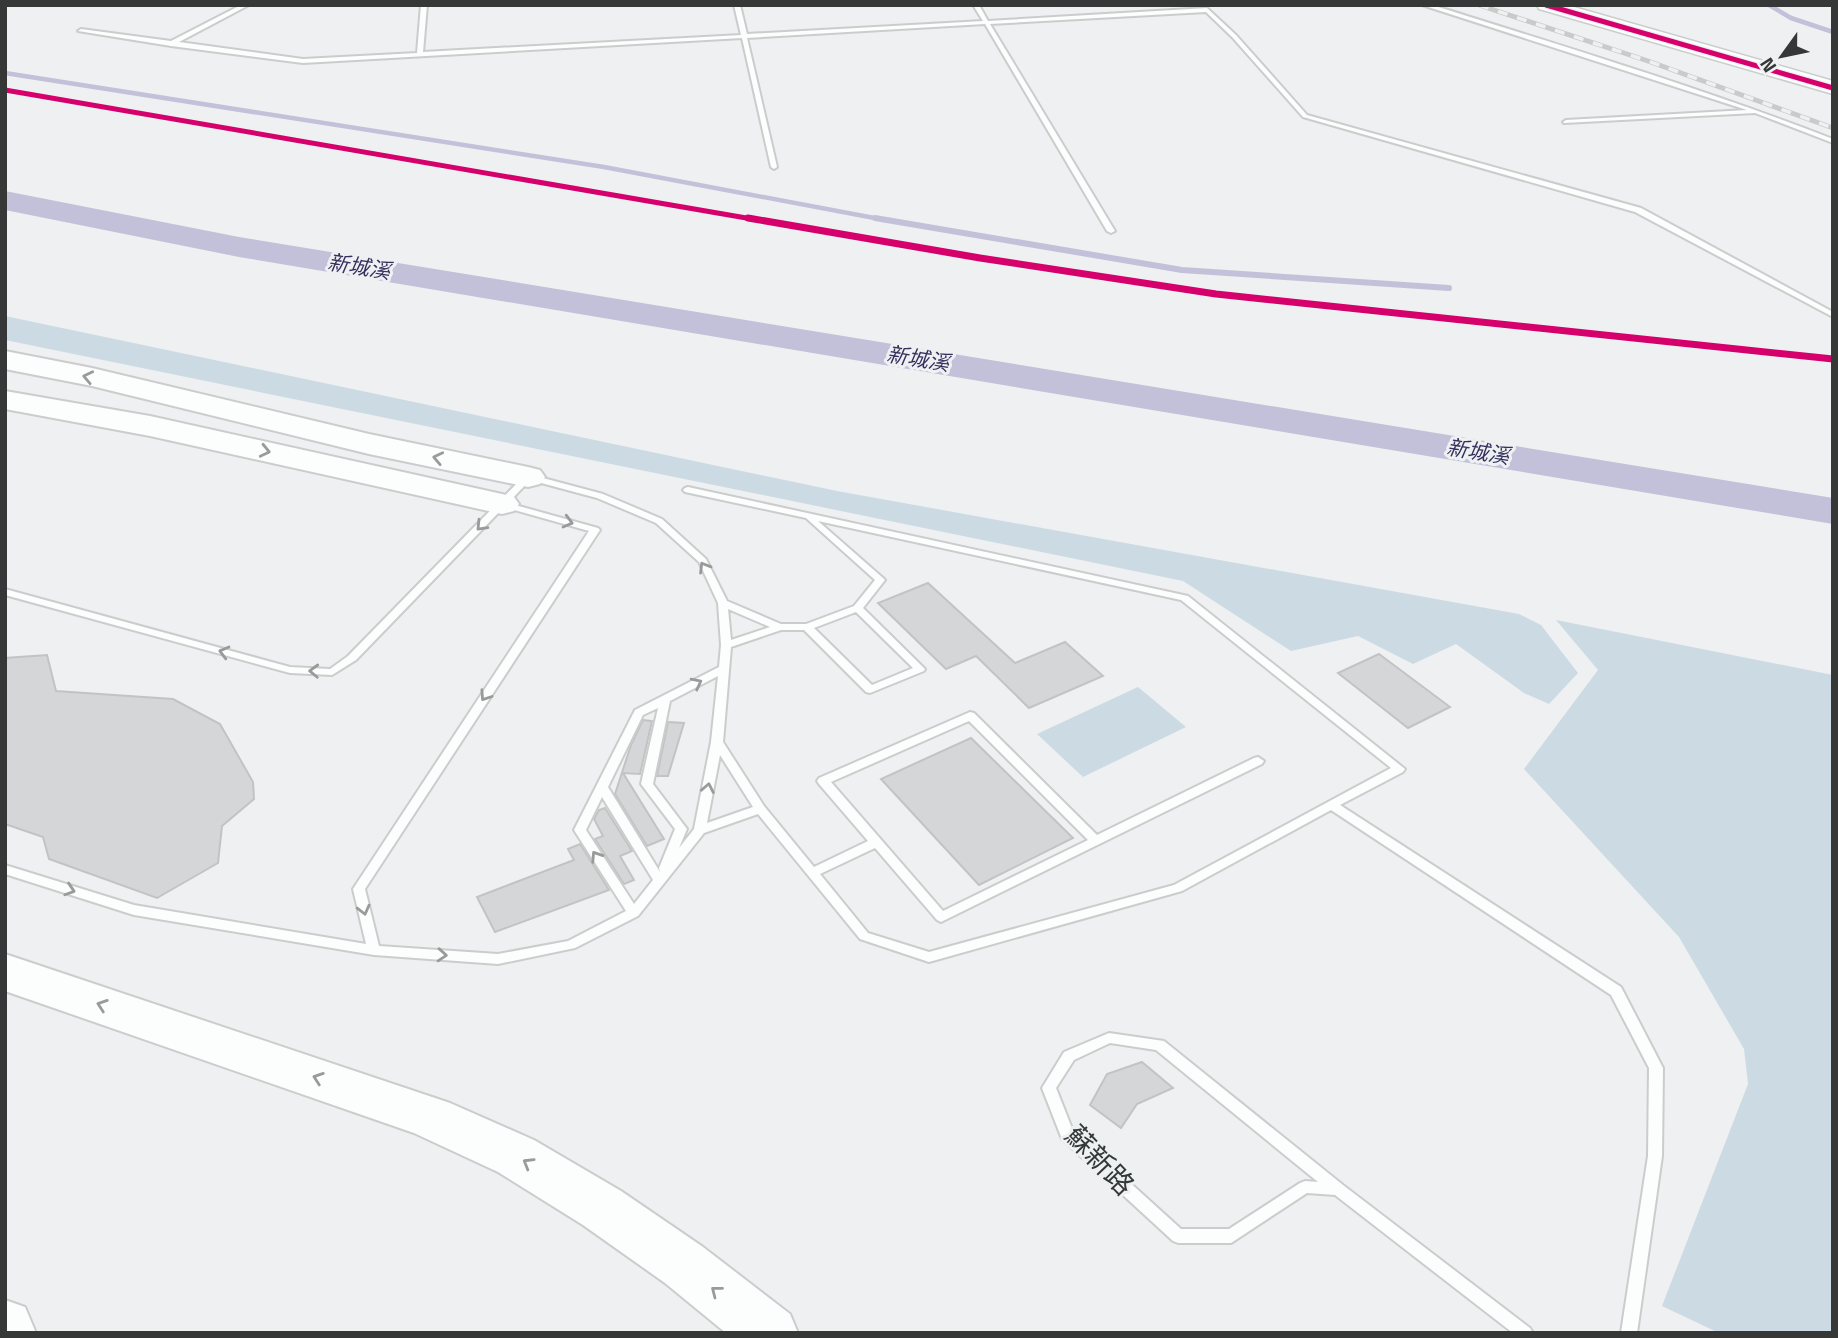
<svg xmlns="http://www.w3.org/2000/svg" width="1838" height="1338" font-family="'Titillium Web','Noto Sans TC',sans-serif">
<rect width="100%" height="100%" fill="#eef0f1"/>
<!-- green -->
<path fill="#ccdbe3" d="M 5,316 L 837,491 L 1519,614 L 1541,625 L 1578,673 L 1549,704 L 1524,693 L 1456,644 L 1413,664 L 1358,636 L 1291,651 L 1183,581 L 5,340 Z
M 1556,620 L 1833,675 L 1833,1333 L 1719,1333 L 1662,1306 L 1748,1084 L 1744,1049 L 1679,937 L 1524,769 L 1598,670 Z
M 1138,687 L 1186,727 L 1083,777 L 1037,734 Z"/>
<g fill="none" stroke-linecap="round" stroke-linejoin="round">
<!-- stream-far1 -->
<path stroke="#c2c1d9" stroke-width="4.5" d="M 1769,5 L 1791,18 L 1833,32
M 5,73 L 604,167 L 885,220"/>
<!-- stream -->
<path stroke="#c2c1d9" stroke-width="6" d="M 875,218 L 1182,270 L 1449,288"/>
<!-- river -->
<path fill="#c2c1d9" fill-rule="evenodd" d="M 5,191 L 239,237 L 1833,498 L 1833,524 L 239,257 L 5,210 Z"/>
</g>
<!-- building -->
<path fill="#d5d6d7" stroke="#c3c3c4" stroke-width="2" d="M 928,583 L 1015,663 L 1065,642 L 1103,676 L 1029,708 L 976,656 L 946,669 L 878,603 Z
M 1379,654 L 1450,707 L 1408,728 L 1338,673 Z
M 47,655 L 56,691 L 173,699 L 220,724 L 253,782 L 254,799 L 222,826 L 218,863 L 157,898 L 49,859 L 43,837 L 5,824 L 5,658 Z
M 643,720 L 652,721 L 640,774 L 623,773 L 664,839 L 647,846 L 615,794 L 631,745 Z
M 668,722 L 684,723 L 668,776 L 657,776 Z
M 971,738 L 1073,838 L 979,885 L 881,779 Z
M 605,808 L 632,851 L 620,856 L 634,880 L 624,884 L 595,839 L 603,836 L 594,819 L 599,810 Z
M 580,844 L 609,890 L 495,932 L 477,897 L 574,860 L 568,849 Z
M 1142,1062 L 1173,1088 L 1137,1104 L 1121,1128 L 1090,1105 L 1107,1074 Z"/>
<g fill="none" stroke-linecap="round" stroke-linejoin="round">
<defs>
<path id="service" d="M 241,5 L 249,5 L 179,42 L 303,59 L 417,53 L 421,5 L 427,5 L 423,52 L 741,35 L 734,5 L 740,5 L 747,34 L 983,21 L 973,5 L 979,5 L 988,21 L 1207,8 L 1236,35 L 1307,115 L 1641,208 L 1833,312 L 1833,317 L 1635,212 L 1303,117 L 1232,37 L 1206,12 L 990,24 L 1115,231 L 1111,233 L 1107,231 L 985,24 L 747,38 L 777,167 L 774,169 L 771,167 L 742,38 L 303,63 L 171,46 L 78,31 L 81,29 L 171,41 Z
M 1422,5 L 1432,5 C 1566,47 1701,88 1833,139 L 1833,143 L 1755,113 L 1564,123 L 1563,122 L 1566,120 L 1747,110 Z
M 528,474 L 603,494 L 662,519 L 706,559 L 727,601 L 781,624 L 806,624 L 854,606 L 875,580 L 806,518 L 685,492 L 683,490 L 685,488 L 688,487 L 1188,596 L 1405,769 L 1403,772 L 1340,805 L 1621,987 L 1663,1068 L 1662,1156 L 1637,1333 L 1621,1333 L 1648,1156 L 1649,1068 L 1611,995 L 1331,810 L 1182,891 L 929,962 L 860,939 L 758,814 L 704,833 L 638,916 L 575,948 L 498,964 L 374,955 L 134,915 L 5,874 L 5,865 L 134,905 L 366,944 L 353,889 L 589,531 L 504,507 L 356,660 L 332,675 L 290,673 L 5,595 L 5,589 L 290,667 L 330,669 L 348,656 L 525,475 ZM 530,480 L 597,498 L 656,523 L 699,562 L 718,603 L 721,645 L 719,667 L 635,710 L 574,830 L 626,911 L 568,941 L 498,954 L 379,946 L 365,889 L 600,530 L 598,528 L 508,503 ZM 818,521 L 1181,600 L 1391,768 L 1174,885 L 929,952 L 868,933 L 820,874 L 875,848 L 937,920 L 941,922 L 1262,764 L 1264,761 L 1258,757 L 1254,758 L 1097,835 L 974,713 L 970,712 L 819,778 L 817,781 L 819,784 L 868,841 L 814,867 L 764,806 L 723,742 L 731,647 L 781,630 L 804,630 L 866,692 L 870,693 L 924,671 L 925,669 L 863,608 L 885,580 L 883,578 ZM 728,609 L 770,627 L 731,640 ZM 856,612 L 913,668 L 872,685 L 814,628 ZM 718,676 L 711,742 L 694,829 L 679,848 L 687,829 L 653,784 L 670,701 ZM 658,708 L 641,784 L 675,829 L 659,868 L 660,872 L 608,787 L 643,715 ZM 969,721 L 1088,840 L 943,911 L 831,782 ZM 720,755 L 753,807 L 707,823 ZM 602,797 L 653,880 L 634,904 L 586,830 Z
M 1109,1033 L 1164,1041 L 1343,1185 L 1530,1328 L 1533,1333 L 1513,1333 L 1335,1195 L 1307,1193 L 1231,1243 L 1178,1243 L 1173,1241 L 1062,1139 L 1042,1088 L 1064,1052 ZM 1110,1043 L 1156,1050 L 1318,1182 L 1305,1181 L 1300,1183 L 1229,1229 L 1181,1229 L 1073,1131 L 1056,1088 L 1074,1060 Z"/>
<path id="primary" d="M 1537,5 L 1567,5 L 1833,81 L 1833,94 L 1539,9 Z"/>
<path id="motorway" d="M 5,351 L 92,368 L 369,434 L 528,467 L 540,470 L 545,477 L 540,484 L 528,487 L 369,454 L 92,386 L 5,369 Z
M 5,391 L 150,416 L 502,494 L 514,497 L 519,504 L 514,511 L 502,514 L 150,436 L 5,409 Z
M 5,954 L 450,1103 L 534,1140 L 621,1191 L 703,1247 L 790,1314 L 798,1333 L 726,1333 L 665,1283 L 583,1225 L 498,1172 L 414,1133 L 5,991 Z
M 5,1300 L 25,1307 L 36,1333 L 5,1333 Z"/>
</defs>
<!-- service casing -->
<use href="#service" stroke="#cbcdcd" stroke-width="4"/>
<!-- primary casing -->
<use href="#primary" stroke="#cbcdcd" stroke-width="3"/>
<!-- motorway casing -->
<use href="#motorway" stroke="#cbcdcd" stroke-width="4"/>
<!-- service -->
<use href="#service" fill="#fcfdfd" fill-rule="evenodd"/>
<!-- primary -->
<use href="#primary" fill="#fcfdfd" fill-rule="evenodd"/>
<!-- motorway -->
<use href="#motorway" fill="#fcfdfd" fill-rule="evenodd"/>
<defs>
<path id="rail" d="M 1479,5 L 1648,61 L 1833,128"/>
</defs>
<!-- rail casing -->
<use href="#rail" stroke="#c9caca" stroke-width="5"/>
<!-- rail -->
<use href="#rail" stroke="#edf1f2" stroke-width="3.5" stroke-dasharray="10" stroke-linecap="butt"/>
<defs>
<path id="cycleway-far1" d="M 1546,5 L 1833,88
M 5,90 L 758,220"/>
<path id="cycleway" d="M 748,218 L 980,258 L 1216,294 L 1833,359"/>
</defs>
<!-- cycleway-far1 casing -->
<use href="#cycleway-far1" stroke="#edf1f2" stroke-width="8"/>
<!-- cycleway casing -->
<use href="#cycleway" stroke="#edf1f2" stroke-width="10"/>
<!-- cycleway-far1 -->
<use href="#cycleway-far1" stroke="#d6006c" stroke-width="5"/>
<!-- cycleway -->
<use href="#cycleway" stroke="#d6006c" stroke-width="7"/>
</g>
<!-- one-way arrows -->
<defs><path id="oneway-chevron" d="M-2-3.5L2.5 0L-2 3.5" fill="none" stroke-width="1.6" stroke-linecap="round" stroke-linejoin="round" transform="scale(1.75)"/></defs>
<g stroke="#999a9a">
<use href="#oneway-chevron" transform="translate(88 377) rotate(-168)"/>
<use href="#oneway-chevron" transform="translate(265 451) rotate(13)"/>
<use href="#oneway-chevron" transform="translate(438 458) rotate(-168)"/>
<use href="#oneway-chevron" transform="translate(568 522) rotate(15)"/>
<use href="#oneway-chevron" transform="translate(481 526) rotate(134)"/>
<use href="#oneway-chevron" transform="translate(704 567) rotate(-121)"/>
<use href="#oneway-chevron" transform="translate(224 652) rotate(-165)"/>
<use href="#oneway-chevron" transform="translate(314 671) rotate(-178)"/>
<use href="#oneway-chevron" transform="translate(697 683) rotate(-27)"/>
<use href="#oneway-chevron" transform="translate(485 696) rotate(124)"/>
<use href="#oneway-chevron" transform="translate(708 788) rotate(-79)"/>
<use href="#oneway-chevron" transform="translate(596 856) rotate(-123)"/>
<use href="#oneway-chevron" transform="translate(70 890) rotate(18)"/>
<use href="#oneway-chevron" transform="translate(364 910) rotate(76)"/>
<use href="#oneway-chevron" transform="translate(442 955) rotate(4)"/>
<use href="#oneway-chevron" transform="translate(102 1005) rotate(-161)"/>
<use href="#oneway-chevron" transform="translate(318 1078) rotate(-161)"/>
<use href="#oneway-chevron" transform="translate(528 1163) rotate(-149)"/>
<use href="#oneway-chevron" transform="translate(716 1291) rotate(-142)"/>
</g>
<g text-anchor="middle" stroke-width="6" stroke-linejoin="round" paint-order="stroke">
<!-- far-water labels -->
<g font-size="21" font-style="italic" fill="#362f5d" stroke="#edf1f2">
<text transform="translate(359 267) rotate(9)" y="7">新城溪</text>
<text transform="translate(918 359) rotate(9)" y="7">新城溪</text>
<text transform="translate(1478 452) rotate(9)" y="7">新城溪</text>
</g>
<!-- near-street labels -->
<g font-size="28" fill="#363838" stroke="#edf1f2">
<text transform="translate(1100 1160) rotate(46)" y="10">蘇新路</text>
</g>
</g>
<!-- border -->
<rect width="1838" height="1338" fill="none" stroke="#363838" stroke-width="14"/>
<!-- north arrow -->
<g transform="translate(1782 56) rotate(237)" stroke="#edf1f2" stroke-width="5" paint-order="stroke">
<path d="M0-5L12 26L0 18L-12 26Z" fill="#363838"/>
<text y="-10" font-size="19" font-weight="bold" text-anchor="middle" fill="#363838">N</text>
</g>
</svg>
